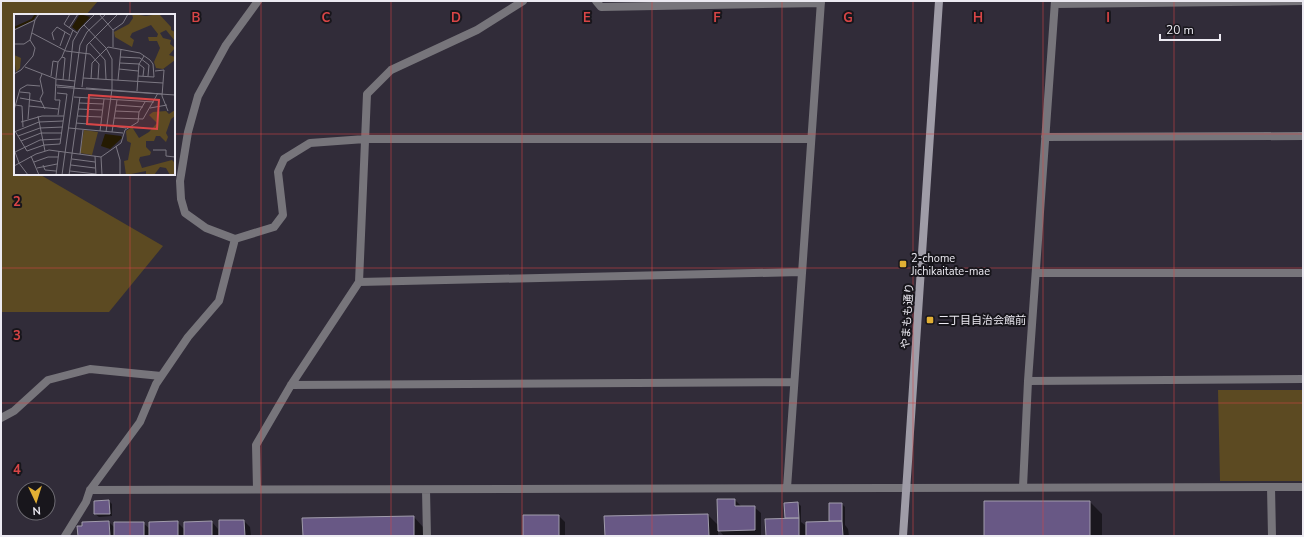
<svg xmlns="http://www.w3.org/2000/svg" width="1304" height="537" font-family="'Nunito Sans','Noto Sans JP',sans-serif">
<rect width="100%" height="100%" fill="#312c39"/>
<!-- green -->
<path fill="#5c4a22" d="M 1,1 L 98,1 L 86,15 L 15,15 L 15,174 L 39,174 L 163,246 L 109,312 L 1,312 Z
M 1218,390 L 1303,390 L 1303,481 L 1220,481 Z"/>
<!-- shadow -->
<path fill="#0007" d="M 735,500 L 741,506 L 754,507 L 761,513 L 761,536 L 724,536 L 718,529 L 718,536 L 606,536 L 708,515 L 719,526 Z
M 109,501 L 112,504 L 112,516 L 99,517 L 95,514 Z
M 1090,502 L 1102,514 L 1102,536 L 985,536 Z
M 798,503 L 801,506 L 801,522 L 805,525 L 805,536 L 767,536 L 786,519 L 786,504 Z
M 842,504 L 845,507 L 845,525 L 848,529 L 849,536 L 807,536 L 831,522 L 830,521 Z
M 559,516 L 565,522 L 565,536 L 524,536 Z
M 414,517 L 423,527 L 423,536 L 304,536 Z
M 244,521 L 250,527 L 251,536 L 220,536 Z
M 109,522 L 115,528 L 143,523 L 150,529 L 177,522 L 185,530 L 212,522 L 218,529 L 218,536 L 79,536 Z"/>
<!-- building -->
<path fill="#685885" stroke="#a19cac" d="M 717,499 L 735,499 L 735,506 L 755,506 L 755,530 L 718,531 Z
M 109,500 L 110,514 L 94,514 L 94,501 Z
M 984,501 L 1090,501 L 1090,536 L 984,536 Z
M 798,502 L 799,518 L 785,518 L 784,503 Z
M 829,503 L 842,503 L 842,521 L 829,521 Z
M 708,514 L 709,536 L 605,536 L 604,516 Z
M 523,515 L 559,515 L 559,536 L 523,536 Z
M 414,516 L 414,536 L 303,536 L 302,518 Z
M 799,518 L 799,536 L 766,536 L 765,519 Z
M 219,520 L 244,520 L 245,536 L 219,536 Z
M 109,521 L 110,536 L 78,536 L 77,526 L 82,526 L 82,522 Z
M 178,521 L 178,536 L 149,536 L 149,522 Z
M 212,521 L 212,536 L 184,536 L 184,522 Z
M 842,521 L 843,536 L 806,536 L 806,522 Z
M 114,522 L 144,522 L 144,536 L 114,536 Z"/>
<g fill="none" stroke-linecap="round" stroke-linejoin="round">
<!-- lane -->
<path stroke="#77757b" stroke-width="8" d="M 235,239 L 206,228 L 185,213 L 181,199 L 180,181 L 188,132 L 198,96 L 226,45 L 258,1
M 1271,487 L 1272,536"/>
<!-- street -->
<path stroke="#77757b" stroke-width="8" d="M 596,1 L 601,7 L 821,3
M 1055,4 L 1303,1
M 1045,137 L 1303,136
M 1036,273 L 1303,273
M 359,282 L 801,272
M 1028,381 L 1303,379
M 291,385 L 794,382
M 1,418 L 14,411 L 48,380 L 90,369 L 161,376
M 1023,487 L 1028,381 L 1055,1
M 787,488 L 821,1
M 257,489 L 256,445 L 291,385 L 359,282 L 367,94 L 391,70 L 477,30 L 523,1
M 90,490 L 1303,487
M 426,490 L 427,536
M 65,536 L 86,502 L 90,490 L 140,422 L 156,384 L 188,337 L 219,301 L 235,239 L 274,227 L 283,215 L 278,172 L 284,159 L 310,143 L 365,139 L 811,139"/>
<!-- secondary -->
<path stroke="#9f9ca7" stroke-width="8" d="M 903,536 L 939,1"/>
</g>
<!-- grid -->
<path fill="none" stroke="#d94546" stroke-width="1" stroke-opacity="0.55" d="M 130,1 L 130,15M 261,1 L 261,536M 391,1 L 391,536M 522,1 L 522,536M 652,1 L 652,536M 782,1 L 782,536M 913,1 L 913,536M 1043,1 L 1043,536M 1174,1 L 1174,536M 1,134 L 15,134M 174,134 L 1303,134M 130,174 L 130,536M 1,268 L 1303,268M 1,403 L 1303,403"/>
<!-- markers -->
<g fill="#e1af34" stroke="#18161c" stroke-width="1.5">
<rect x="899" y="260" width="8" height="8" rx="2"/>
<rect x="926" y="316" width="8" height="8" rx="2"/>
</g>
<g text-anchor="middle" stroke-width="4" stroke-linejoin="round" paint-order="stroke">
<!-- poi labels -->
<g font-size="11" fill="#eceaf2" stroke="#18161c" text-anchor="start">
<text x="911" y="262">2-chome<tspan x="911" dy="13">Jichikaitate-mae</tspan></text>
<text x="938" y="324">二丁目自治会館前</text>
</g>
<!-- street labels -->
<g font-size="11" fill="#eceaf2" stroke="#18161c">
<text transform="translate(907 316) rotate(-86)" y="4">やまもも通り</text>
</g>
</g>
<!-- overview -->
<g transform="translate(14 14)">
<rect width="161" height="161" fill="#312c39"/>
<path d="M 118,0 L 132,2 L 145,0 L 157,13 L 157,16 L 161,18 L 161,27 L 152,16 L 146,19 L 149,24 L 157,26 L 156,30 L 161,34 L 155,41 L 161,43 L 161,46 L 149,55 L 142,54 L 140,48 L 146,34 L 143,27 L 135,27 L 134,23 L 143,23 L 144,20 L 137,11 L 118,19 L 116,23 L 120,26 L 118,33 L 101,23 L 100,18 L 115,10 L 119,4 ZM 0,41 L 7,44 L 6,54 L 2,58 ZM 161,89 L 161,102 L 157,105 L 152,119 L 154,123 L 152,128 L 146,122 L 142,122 L 140,127 L 132,127 L 132,133 L 137,138 L 136,141 L 126,143 L 125,146 L 128,154 L 158,146 L 161,149 L 161,161 L 156,161 L 152,154 L 146,153 L 140,161 L 132,161 L 132,157 L 112,161 L 110,147 L 114,146 L 117,129 L 113,127 L 112,117 L 118,113 L 125,124 L 135,118 L 143,109 L 135,101 L 139,98 L 152,97 L 155,100 L 161,96 ZM 70,116 L 84,118 L 78,141 L 66,139 Z" fill="#5c4a22"/>
<path d="M 66,0 L 76,3 L 63,17 L 58,13 ZM 91,120 L 107,122 L 108,124 L 96,135 L 87,132 Z" fill="#251b02"/>
<path fill="none" stroke="#251b02" stroke-width="2" d="M 0,14 L 18,6 L 22,0"/>
<path fill="none" stroke="#7c7883" stroke-width="1" d="M 56,0 L 50,10 L 63,19M 85,0 L 99,16M 70,11 L 92,34 L 98,45 L 98,75 L 92,118M 55,14 L 64,0M 0,16 L 21,6 L 25,0M 99,16 L 109,9 L 114,0M 18,19 L 52,37 L 76,40 L 85,50 L 84,65M 40,26 L 38,19 L 43,13 L 56,21M 75,28 L 91,46 L 92,65M 0,30 L 10,30 L 16,26M 46,32 L 51,18M 99,33 L 99,16M 48,43 L 51,44 L 49,66M 106,43 L 126,44 L 135,51 L 134,62M 106,49 L 125,50 L 130,54 L 129,62M 11,53 L 42,65 L 41,86 L 46,86 L 44,101M 105,55 L 124,57M 141,57 L 150,56 L 148,82 L 154,97M 0,60 L 7,56 L 19,42 L 21,34 L 16,26 L 21,6M 28,60 L 26,65 L 29,79 L 26,85 L 31,95M 37,62 L 39,47 L 44,48 L 48,43 L 59,16M 42,64 L 44,48M 69,64 L 149,69M 42,65 L 61,67M 77,65 L 78,49 L 94,33 L 126,39 L 136,46 L 139,50 L 140,63 L 124,62M 55,66 L 59,27 L 66,15 L 81,0M 104,66 L 107,35M 42,71 L 61,73M 43,73 L 161,81M 68,73 L 73,31 L 104,0M 72,74 L 148,80M 123,77 L 125,50 L 130,42M 6,78 L 16,79 L 14,105M 60,83 L 140,88M 6,84 L 28,88M 65,89 L 89,90M 1,91 L 8,92 L 9,113M 102,91 L 129,93M 15,92 L 44,95M 136,94 L 153,91M 64,95 L 88,96M 0,96 L 6,75 L 13,71 L 26,72M 101,97 L 125,98M 24,102 L 31,137M 64,102 L 87,103M 100,104 L 129,105 L 144,79M 7,108 L 28,102 L 50,102M 62,109 L 86,111M 99,112 L 112,114M 55,114 L 109,119M 1,117 L 13,137 L 30,131 L 46,130 L 53,80 L 43,79M 86,117 L 90,85M 0,118 L 25,108 L 49,107M 98,118 L 103,86M 4,122 L 26,114 L 49,113M 7,127 L 27,119 L 48,119M 102,132 L 106,146 L 106,161M 139,136 L 152,136 L 152,142 L 161,143M 1,138 L 26,126 L 47,125M 1,138 L 5,149 L 14,161M 66,140 L 69,116M 17,142 L 25,161M 81,142 L 82,161M 87,143 L 107,129 L 111,116 L 124,108 L 125,98 L 131,88M 87,143 L 88,161M 58,145 L 81,148M 20,148 L 34,143 L 44,143M 29,151 L 31,156 L 42,157M 57,151 L 81,154M 0,152 L 22,140 L 35,136 L 87,143M 23,154 L 43,150M 56,157 L 82,160M 42,161 L 45,137M 48,161 L 66,31 L 73,18 L 92,0M 55,161 L 66,83"/>
<path fill="#d94546" fill-opacity="0.15" stroke="#d94546" stroke-width="2" d="M 75,81 L 145,86 L 143,115 L 73,110 Z"/>
<rect width="161" height="161" fill="none" stroke="#eceaf2" stroke-width="2"/>
</g>
<g font-size="13" text-anchor="middle" font-weight="bold" fill="#d94546" stroke="#18161c" stroke-width="4" stroke-linejoin="round" paint-order="stroke">
<text x="196" y="22">B</text>
<text x="326" y="22">C</text>
<text x="456" y="22">D</text>
<text x="587" y="22">E</text>
<text x="717" y="22">F</text>
<text x="848" y="22">G</text>
<text x="978" y="22">H</text>
<text x="1108" y="22">I</text>
<text x="17" y="206">2</text>
<text x="17" y="340">3</text>
<text x="17" y="474">4</text>
</g>
<!-- border -->
<rect width="1304" height="537" fill="none" stroke="#eceaf2" stroke-width="4"/>
<!-- north arrow -->
<g transform="translate(36 501) rotate(176)"><circle r="19" fill="#18161c" stroke="#6d6b72"/>
<path d="M0-3L7 15L0 10L-7 15Z" fill="#e1af34"/>
<text y="-6" font-size="11" font-weight="bold" text-anchor="middle" fill="#eceaf2">N</text>
</g>
<!-- scale -->
<path d="M1160 34v6h60v-6" fill="none" stroke="#eceaf2" stroke-width="2"/>
<text x="1166" y="34" font-size="12" fill="#eceaf2" stroke="#18161c" stroke-width="3" paint-order="stroke">20 m</text>
</svg>
